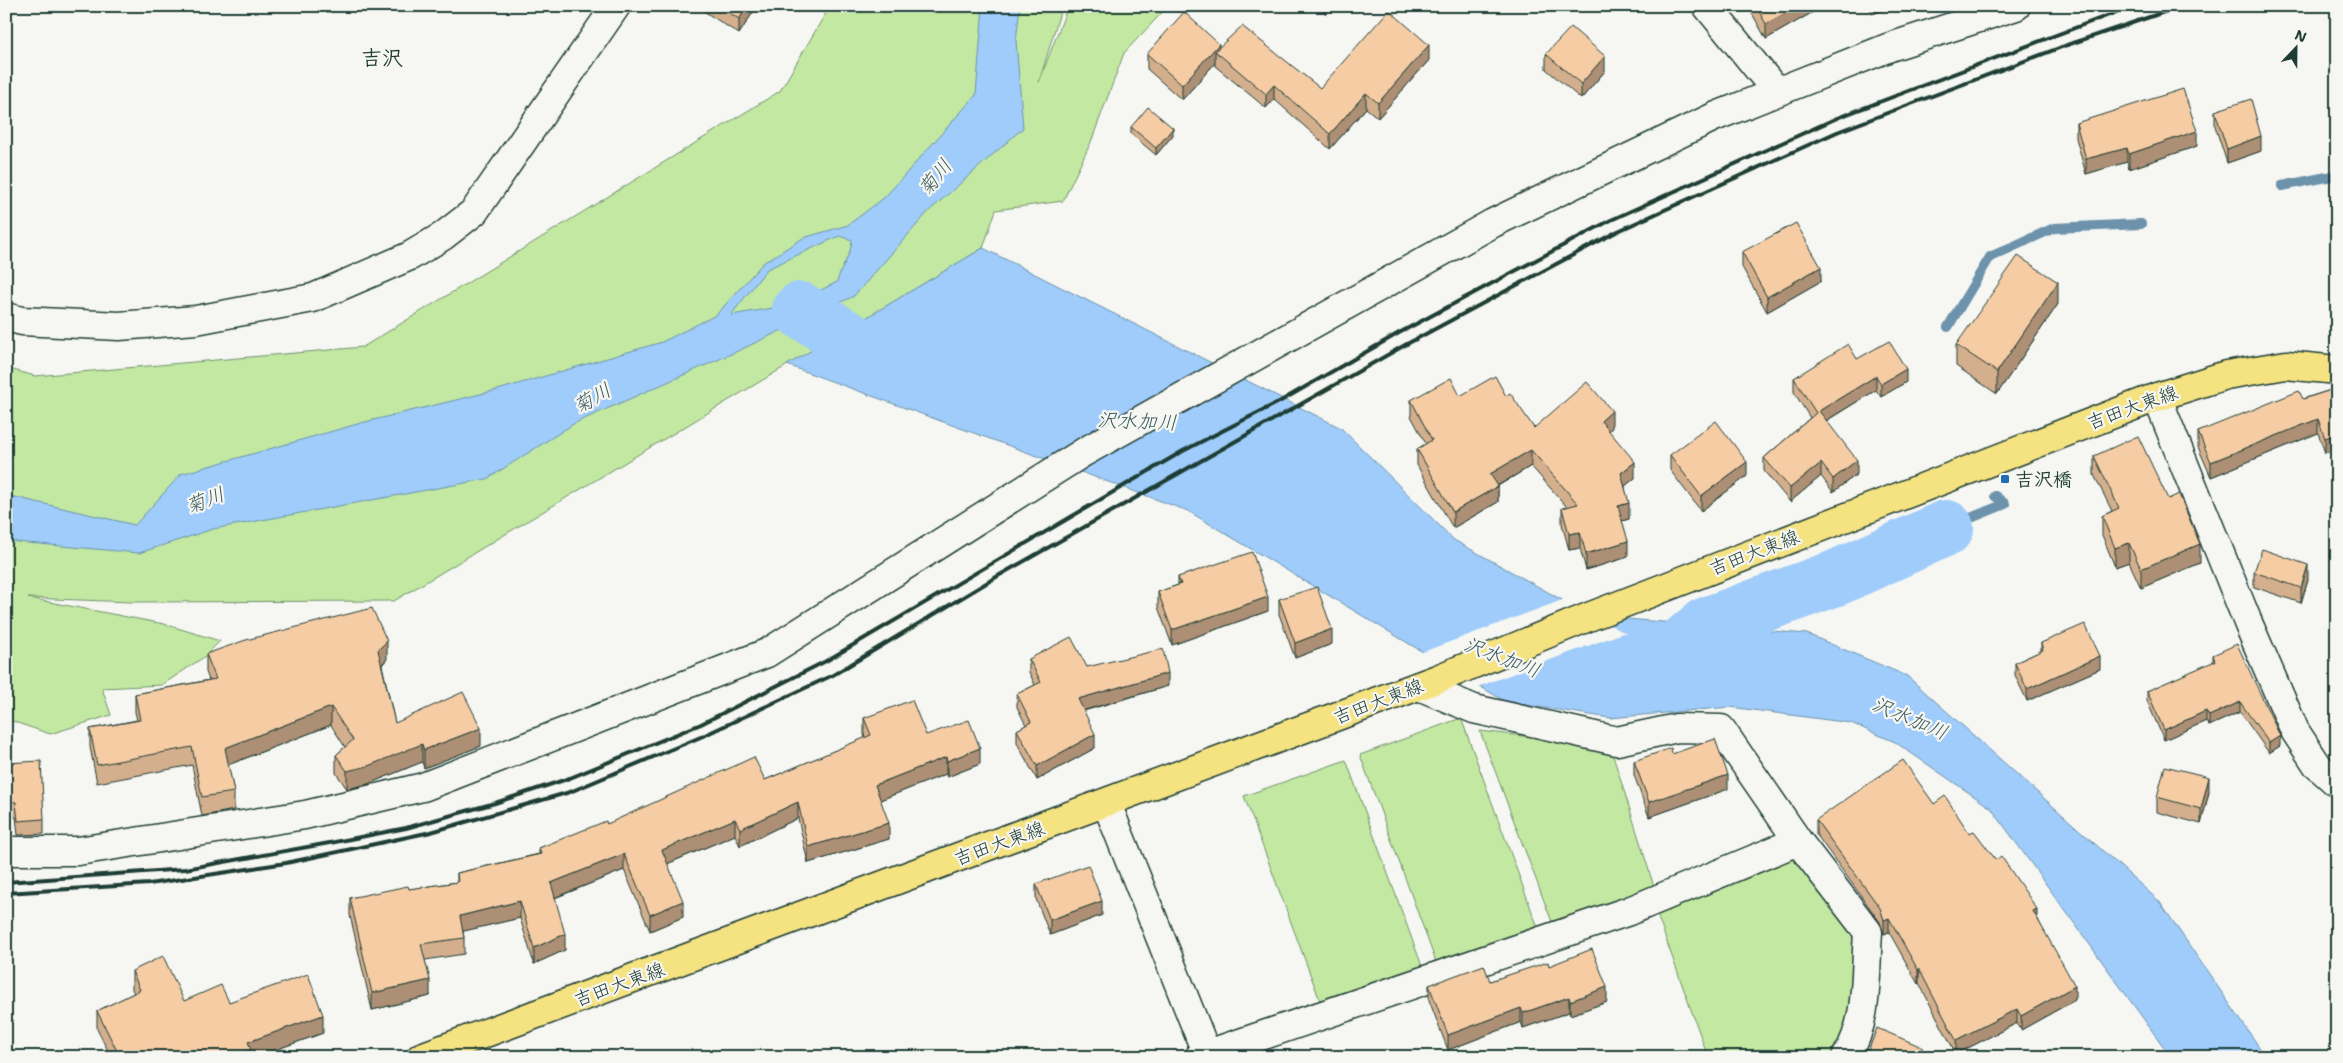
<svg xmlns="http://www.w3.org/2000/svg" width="2343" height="1063" font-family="'Shantell Sans','Klee One',sans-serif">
<rect width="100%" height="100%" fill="#f6f6f2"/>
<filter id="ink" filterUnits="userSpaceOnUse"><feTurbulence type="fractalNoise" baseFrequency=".02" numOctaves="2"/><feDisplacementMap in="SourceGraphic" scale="10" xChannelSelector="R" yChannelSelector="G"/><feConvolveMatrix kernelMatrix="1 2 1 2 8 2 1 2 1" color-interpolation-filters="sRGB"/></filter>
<g filter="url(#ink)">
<!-- green -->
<path fill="#c2e8a2" stroke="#70926b" d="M 830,6 L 1062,6 L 1039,82 L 1068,6 L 1168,6 L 1124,53 L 1091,142 L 1063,201 L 996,210 L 983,248 L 394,601 L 131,602 L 28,598 L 164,624 L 220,641 L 204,657 L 162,685 L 102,688 L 111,715 L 50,734 L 6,719 L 6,368 L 35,376 L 363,347 L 780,91 Z
M 1461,718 L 1541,936 L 1440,973 L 1360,755 Z
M 1480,731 L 1610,746 L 1656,893 L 1555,930 Z
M 1346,760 L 1426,977 L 1325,1014 L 1244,796 Z
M 1794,849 L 1861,938 L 1859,997 L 1833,1057 L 1708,1057 L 1654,906 Z"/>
<!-- water -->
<path fill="#9fccfa" stroke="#6c93ab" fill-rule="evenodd" d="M 983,6 L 1020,6 L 1016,41 L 1023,128 L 929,211 L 854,296 L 740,350 L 575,423 L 487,479 L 213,529 L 139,553 L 6,541 L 6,495 L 135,525 L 181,474 L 361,423 L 501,389 L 662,342 L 716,315 L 763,263 L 803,238 L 848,225 L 885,197 L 976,95 ZM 839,236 L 852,240 C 851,256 841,266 837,282 L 791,305 L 731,315 L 767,269 Z
M 983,248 L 1341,428 L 1454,540 L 1591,616 L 1807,634 L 1907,676 L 2159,901 L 2266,1057 L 2171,1057 L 1991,808 L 1895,742 L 1851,723 L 1730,707 L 1610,718 L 1506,702 L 1188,511 L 787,365 Z"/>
<!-- pier -->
<path fill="#f6f6f2" d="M 1565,599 L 1591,613 L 1591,616 L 1628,634 L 1623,633 L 1477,687 L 1420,653 Z"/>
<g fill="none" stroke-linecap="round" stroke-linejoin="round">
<!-- stream -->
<path stroke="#6c93ab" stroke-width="10" d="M 2282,186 L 2337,175
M 1948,327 L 1990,257 L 2054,228 L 2141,224
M 1946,528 L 2005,504 L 1995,496"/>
<!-- river -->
<path stroke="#9fccfa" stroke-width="56" d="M 800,310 L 853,342 L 908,369
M 1655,668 L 1706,625 L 1836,578 L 1946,528"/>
<defs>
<path id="minor" d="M 1707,6 L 1777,92
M 6,317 L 22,321 L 119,326 L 196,320 L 313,298 L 410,256 L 443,236 L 474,212 L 616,6
M 2157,397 L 2249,625 L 2295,731 L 2318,766 L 2337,783
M 1419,686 L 1474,709 L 1617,741 L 1677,728 L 1721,729 L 1798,841 L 1868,932 C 1865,972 1869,1022 1846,1057
M 1107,804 L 1208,1057
M 6,851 L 78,851 L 305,815 L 423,787 L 767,653 L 1084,452 L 1493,223 L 1714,117 L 1890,47 L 2016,6
M 1199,1057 L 1629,911 L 1798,841"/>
<path id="primary" d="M 421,1057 L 1437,679 L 1591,616 L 2157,397 L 2226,375 L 2286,365 L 2337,370"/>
</defs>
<!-- minor casing -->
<use href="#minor" stroke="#1f3d34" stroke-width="31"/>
<!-- primary casing -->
<use href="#primary" stroke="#1f3d34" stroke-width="31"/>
<!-- minor -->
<use href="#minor" stroke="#f6f6f2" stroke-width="28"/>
<!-- primary -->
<use href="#primary" stroke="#f5e382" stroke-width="28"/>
<!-- rail -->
<path stroke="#1f3d34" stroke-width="4" d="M 6,882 L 185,869 L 335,842 L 406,828 L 495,803 L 570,778 L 701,724 L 826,661 L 1183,451 L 1279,402 L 1399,333 L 1611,220 L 1837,118 L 2133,6
M 6,893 L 149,884 L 286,863 L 431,832 L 570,792 L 703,736 L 833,675 L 998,576 L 1405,345 L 1618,231 L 1837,132 L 2067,45 L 2182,6"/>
</g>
<!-- wall -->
<path fill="#d4af8e" stroke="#1f3d34" d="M 696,6 L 757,6 L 739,34 Z
M 1318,6 L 1333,6 L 1326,14 Z
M 1748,6 L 1820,6 L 1820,8 L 1766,39 Z
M 1869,6 L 1896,6 L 1872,14 Z
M 1219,47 L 1320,88 L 1429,60 L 1378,118 L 1366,108 L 1330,149 L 1274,99 L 1266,108 L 1215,66 L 1215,63 L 1182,100 L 1147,69 L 1147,54 Z
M 1546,54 L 1605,71 L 1581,99 L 1546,69 Z
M 2215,111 L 2261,151 L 2227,163 L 2215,126 Z
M 2076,123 L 2197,146 L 2129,169 L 2127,162 L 2086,174 L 2076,138 Z
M 1131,127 L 1173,135 L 1156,155 L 1131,134 Z
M 1742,252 L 1821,281 L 1767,312 L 1742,267 Z
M 2058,304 L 1997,394 L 1956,366 L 1956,345 Z
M 1857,359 L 1906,382 L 1881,397 L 1876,390 L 1826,421 L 1857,474 L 1833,492 L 1821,476 L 1790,502 L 1764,471 L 1764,458 L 1810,418 L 1794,392 L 1794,378 Z
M 2337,388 L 2325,453 L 2318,433 L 2211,477 L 2198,447 L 2198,432 Z
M 1460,396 L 1506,396 L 1534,428 L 1612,428 L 1609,431 L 1635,478 L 1625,486 L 1629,519 L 1622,521 L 1628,557 L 1586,570 L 1580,548 L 1569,550 L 1562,524 L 1562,508 L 1567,507 L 1531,466 L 1498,486 L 1498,502 L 1453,528 L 1417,465 L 1417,449 L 1426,444 L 1411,416 L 1411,400 Z
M 1670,455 L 1747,476 L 1701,511 L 1670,470 Z
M 2094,456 L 2168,499 L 2200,563 L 2141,588 L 2129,562 L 2115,567 L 2102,535 L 2102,516 L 2112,511 L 2094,475 Z
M 2254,572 L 2308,580 L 2301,603 L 2254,587 Z
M 1178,577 L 1268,611 L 1172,645 L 1158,607 L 1158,592 L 1178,585 Z
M 1279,599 L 1332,644 L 1295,658 L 1279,614 Z
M 2041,643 L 2100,669 L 2027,701 L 2015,675 L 2015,663 L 2041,651 Z
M 206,654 L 387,659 L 382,665 L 395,723 L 481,746 L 424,768 L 422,762 L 368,784 L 347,789 L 336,773 L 336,755 L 345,747 L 331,725 L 228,765 L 234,792 L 234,810 L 202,816 L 192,765 L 97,783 L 90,747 L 90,729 L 137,720 L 135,712 L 135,694 L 209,680 L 206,672 Z
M 2213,655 L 2280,746 L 2269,753 L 2240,712 L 2209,726 L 2206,721 L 2164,740 L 2147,701 L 2147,691 L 2213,663 Z
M 1029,659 L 1087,667 L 1168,686 L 1084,711 L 1095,748 L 1037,780 L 1017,743 L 1017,730 L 1026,725 L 1017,707 L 1017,694 L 1035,685 L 1029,672 Z
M 864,718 L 926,735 L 980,764 L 947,777 L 946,774 L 880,800 L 889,839 L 808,863 L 798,818 L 740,846 L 735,835 L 667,864 L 683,917 L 650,931 L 624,870 L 555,898 L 565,950 L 534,964 L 520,918 L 463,931 L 464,938 L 464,954 L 425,960 L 430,996 L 372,1010 L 350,915 L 350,898 L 457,882 L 457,873 L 539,854 L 539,848 L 607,824 L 765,780 L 865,738 L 864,734 Z
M 1672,754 L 1728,789 L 1649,817 L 1634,775 L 1634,761 Z
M 6,763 L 44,819 L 44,834 L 18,835 L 16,817 L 6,816 Z
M 2209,792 L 2201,824 L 2157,812 L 2157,797 Z
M 1934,804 L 1969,833 L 2037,917 L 2075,1000 L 2021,1030 L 2017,1023 L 1956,1054 L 1919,983 L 1918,984 L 1889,932 L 1884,934 L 1880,922 L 1816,834 L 1816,820 Z
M 1036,884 L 1102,915 L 1050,935 L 1036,899 Z
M 1549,966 L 1607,1002 L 1570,1015 L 1569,1012 L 1523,1028 L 1521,1022 L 1448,1050 L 1429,1000 L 1429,985 L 1490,981 Z
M 132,971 L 184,1001 L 229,1002 L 323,1033 L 255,1057 L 111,1057 L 97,1029 L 97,1011 L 134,993 L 132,989 Z"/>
<!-- shaded-wall -->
<path fill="#ac8f74" stroke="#1f3d34" d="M 748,6 L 757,6 L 739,34 L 739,19 Z
M 1326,6 L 1333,6 L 1326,14 Z
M 1798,6 L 1820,6 L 1820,8 L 1766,39 L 1766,24 Z
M 1872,6 L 1896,6 L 1872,14 Z
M 1219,44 L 1219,55 L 1215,51 L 1215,63 L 1182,100 L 1182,85 Z
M 1429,45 L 1429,60 L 1378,118 L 1378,103 Z
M 1605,56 L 1605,71 L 1581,99 L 1581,84 Z
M 1274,85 L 1274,99 L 1266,108 L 1266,94 Z
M 1366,93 L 1366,108 L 1330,149 L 1330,134 Z
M 1173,128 L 1173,135 L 1156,155 L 1156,148 Z
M 2197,131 L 2197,146 L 2129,169 L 2129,154 Z
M 2261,136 L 2261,151 L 2227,163 L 2227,149 Z
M 2127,148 L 2127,162 L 2086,174 L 2086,159 Z
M 1821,267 L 1821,281 L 1767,312 L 1767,297 Z
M 2058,282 L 2058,304 L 1997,394 L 1997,372 Z
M 1906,369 L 1906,382 L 1881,397 L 1881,384 Z
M 1876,376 L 1876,390 L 1819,425 L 1819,411 Z
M 1612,411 L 1612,428 L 1601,438 L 1601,421 Z
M 2318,419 L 2318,433 L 2211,477 L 2211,462 Z
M 2337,434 L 2337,449 L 2325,453 L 2325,438 Z
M 1531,450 L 1531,466 L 1490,490 L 1490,474 Z
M 1857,460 L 1857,474 L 1833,492 L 1833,479 Z
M 1635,462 L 1635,478 L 1621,489 L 1621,473 Z
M 1747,462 L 1747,476 L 1701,511 L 1701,496 Z
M 1821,463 L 1821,476 L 1790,502 L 1790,488 Z
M 1498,486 L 1498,502 L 1453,528 L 1453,512 Z
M 1629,503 L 1629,519 L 1618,522 L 1618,506 Z
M 1580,532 L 1580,548 L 1569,550 L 1569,534 Z
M 1628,541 L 1628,557 L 1586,570 L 1586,554 Z
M 2129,543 L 2129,562 L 2115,567 L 2115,548 Z
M 2200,544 L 2200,563 L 2141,588 L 2141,569 Z
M 2308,565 L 2308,580 L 2301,603 L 2301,588 Z
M 1268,597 L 1268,611 L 1172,645 L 1172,630 Z
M 1332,629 L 1332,644 L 1295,658 L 1295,643 Z
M 387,641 L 387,659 L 378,668 L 378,650 Z
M 2100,656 L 2100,669 L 2027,701 L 2027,689 Z
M 1168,673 L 1168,686 L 1078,712 L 1078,699 Z
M 2240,702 L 2240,712 L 2209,726 L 2209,716 Z
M 331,707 L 331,725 L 225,766 L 225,748 Z
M 2206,711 L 2206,721 L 2164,740 L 2164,730 Z
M 481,728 L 481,746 L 424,768 L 424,750 Z
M 1095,734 L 1095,748 L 1037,780 L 1037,766 Z
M 2280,736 L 2280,746 L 2269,753 L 2269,743 Z
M 422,744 L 422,762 L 368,784 L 347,789 L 347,771 Z
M 980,748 L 980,764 L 947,777 L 947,761 Z
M 946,757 L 946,774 L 875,802 L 875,785 Z
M 1728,775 L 1728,789 L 1649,817 L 1649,802 Z
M 2209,777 L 2209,792 L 2201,824 L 2201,809 Z
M 798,802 L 798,818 L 740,846 L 740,829 Z
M 735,819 L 735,835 L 662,866 L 662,850 Z
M 889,823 L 889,839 L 808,863 L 808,847 Z
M 624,854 L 624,870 L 551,899 L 551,883 Z
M 520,901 L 520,918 L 460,932 L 460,916 Z
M 683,901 L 683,917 L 650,931 L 650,915 Z
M 1102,901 L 1102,915 L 1050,935 L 1050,920 Z
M 2037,909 L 2037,923 L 2033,911 Z
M 1889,918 L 1889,932 L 1884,934 L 1884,920 Z
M 565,934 L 565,950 L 534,964 L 534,948 Z
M 1919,969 L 1919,983 L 1918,984 L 1918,970 Z
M 430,980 L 430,996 L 372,1010 L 372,993 Z
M 2075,986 L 2075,1000 L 2021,1030 L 2021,1016 Z
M 1607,987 L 1607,1002 L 1570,1015 L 1570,1001 Z
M 1569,997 L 1569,1012 L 1523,1028 L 1523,1013 Z
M 1521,1008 L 1521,1022 L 1448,1050 L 1448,1035 Z
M 2017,1009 L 2017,1023 L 1956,1054 L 1956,1040 Z
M 323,1015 L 323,1033 L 255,1057 L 233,1057 L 248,1042 Z
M 1922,1047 L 1922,1057 L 1918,1057 Z
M 128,1050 L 128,1057 L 119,1057 L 119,1055 Z"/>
<!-- building -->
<path fill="#f6cca5" stroke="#1f3d34" d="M 719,6 L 748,6 L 739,19 Z
M 1756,6 L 1798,6 L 1766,24 Z
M 1389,10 L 1429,45 L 1378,103 L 1366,93 L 1330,134 L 1274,85 L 1266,94 L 1215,51 L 1242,26 L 1320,88 Z
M 1184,12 L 1219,44 L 1182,85 L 1147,54 Z
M 1571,27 L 1605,56 L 1581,84 L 1546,54 Z
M 2183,89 L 2197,131 L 2129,154 L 2127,148 L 2086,159 L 2076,123 Z
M 2251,99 L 2261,136 L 2227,149 L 2215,111 Z
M 1148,107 L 1173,128 L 1156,148 L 1131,127 Z
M 1796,223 L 1821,267 L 1767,297 L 1742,252 Z
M 2018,256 L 2058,282 L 1997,372 L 1956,345 Z
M 1889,341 L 1906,369 L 1881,384 L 1876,376 L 1819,411 L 1857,460 L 1833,479 L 1821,463 L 1790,488 L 1764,458 L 1816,413 L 1794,378 L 1848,344 L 1857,359 Z
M 1495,376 L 1506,396 L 1510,393 L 1534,428 L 1587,382 L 1612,411 L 1601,421 L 1635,462 L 1621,473 L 1629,503 L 1618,506 L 1628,541 L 1586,554 L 1580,532 L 1569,534 L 1562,508 L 1578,504 L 1531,450 L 1490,474 L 1498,486 L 1453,512 L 1417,449 L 1432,440 L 1411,400 L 1451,378 L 1460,396 Z
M 2337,388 L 2337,434 L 2325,438 L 2318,419 L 2211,462 L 2198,432 L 2299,391 L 2303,399 Z
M 1716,421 L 1747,462 L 1701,496 L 1670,455 Z
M 2138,436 L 2168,499 L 2179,494 L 2200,544 L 2141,569 L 2129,543 L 2115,548 L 2102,516 L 2119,508 L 2094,456 Z
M 2262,549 L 2308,565 L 2301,588 L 2254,572 Z
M 1252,552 L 1268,597 L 1172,630 L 1158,592 L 1181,584 L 1178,577 Z
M 1317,587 L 1332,629 L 1295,643 L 1279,599 Z
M 372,608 L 387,641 L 378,650 L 395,723 L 463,692 L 481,728 L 424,750 L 422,744 L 368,766 L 347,771 L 336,755 L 353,740 L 331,707 L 225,748 L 234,792 L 202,797 L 192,747 L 97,765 L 90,729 L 140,720 L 135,694 L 216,679 L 206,654 L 246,640 Z
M 2085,624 L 2100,656 L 2027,689 L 2015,663 L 2043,650 L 2041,643 Z
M 1071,637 L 1087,667 L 1163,649 L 1168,673 L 1078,699 L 1095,734 L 1037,766 L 1017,730 L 1031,722 L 1017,694 L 1041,682 L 1029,659 Z
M 2237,644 L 2280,736 L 2269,743 L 2240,702 L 2209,716 L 2206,711 L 2164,730 L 2147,691 L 2215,661 L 2213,655 Z
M 912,700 L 926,735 L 969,720 L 980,748 L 947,761 L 946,757 L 875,785 L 889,823 L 808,847 L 798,802 L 740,829 L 735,819 L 662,850 L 683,901 L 650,915 L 624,854 L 551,883 L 565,934 L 534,948 L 520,901 L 460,916 L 464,938 L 421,944 L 430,980 L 372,993 L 350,898 L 408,886 L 409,889 L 458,882 L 457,873 L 541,854 L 539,848 L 606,821 L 607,824 L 754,757 L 765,780 L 871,735 L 864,718 Z
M 1715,739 L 1728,775 L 1649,802 L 1634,761 L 1671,748 L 1672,754 Z
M 1903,760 L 1934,804 L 1945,796 L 1969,833 L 1974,831 L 1996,860 L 2001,856 L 2037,909 L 2033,911 L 2075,986 L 2021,1016 L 2017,1009 L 1956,1040 L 1919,969 L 1918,970 L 1889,918 L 1884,920 L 1880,908 L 1816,820 Z
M 41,761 L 44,819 L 18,821 L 16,802 L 6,801 L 6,763 Z
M 2165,766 L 2209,777 L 2201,809 L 2157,797 Z
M 1088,865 L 1102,901 L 1050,920 L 1036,884 Z
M 1592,949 L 1607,987 L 1570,1001 L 1569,997 L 1523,1013 L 1521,1008 L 1448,1035 L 1429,985 L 1484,965 L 1490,981 L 1548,962 L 1549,966 Z
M 163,956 L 184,1001 L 221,985 L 229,1002 L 308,974 L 323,1015 L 248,1042 L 251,1049 L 233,1057 L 131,1057 L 128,1050 L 119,1055 L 97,1011 L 140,990 L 132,971 Z
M 1877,1028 L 1922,1047 L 1918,1057 L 1866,1057 Z
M 6,1037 L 9,1057 L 6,1057 Z
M 52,1051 L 54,1057 L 37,1057 Z"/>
</g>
<!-- markers -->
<rect fill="#1f6fb2" stroke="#f6f6f2" stroke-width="2" x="2000" y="474" width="10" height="10" rx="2.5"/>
<g text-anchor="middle" stroke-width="4.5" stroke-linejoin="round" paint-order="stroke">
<!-- street labels -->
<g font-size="19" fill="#1f3d34" stroke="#f6f6f2">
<text transform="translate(2132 407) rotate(-20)" y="7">吉田大東線</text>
<text transform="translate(1754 552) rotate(-21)" y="7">吉田大東線</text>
<text transform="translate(1378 701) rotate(-21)" y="7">吉田大東線</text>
<text transform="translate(999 843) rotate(-20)" y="7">吉田大東線</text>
<text transform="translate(619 984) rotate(-20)" y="7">吉田大東線</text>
</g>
<!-- poi labels -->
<g font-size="19" font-weight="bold" fill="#1f3d34" stroke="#f6f6f2" text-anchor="start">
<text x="2015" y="486">吉沢橋</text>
</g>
<!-- water labels -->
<g font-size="20" font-style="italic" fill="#395a5c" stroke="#f6f6f2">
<text transform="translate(935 177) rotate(-51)" y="7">菊川</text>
<text transform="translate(592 398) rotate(-30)" y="7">菊川</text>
<text transform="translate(1137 421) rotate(2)" y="7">沢水加川</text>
<text transform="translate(205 500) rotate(-21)" y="7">菊川</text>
<text transform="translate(1502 657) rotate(21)" y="7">沢水加川</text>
<text transform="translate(1910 718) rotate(23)" y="7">沢水加川</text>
</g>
<!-- quarter labels -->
<g font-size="21" font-weight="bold" fill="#1f3d34" stroke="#f6f6f2">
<text x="382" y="65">吉沢</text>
</g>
</g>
<!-- margin -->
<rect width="2343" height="1063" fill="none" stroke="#f6f6f2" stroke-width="25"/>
<rect x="12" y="12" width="2318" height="1038" fill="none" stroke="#1f3d34" stroke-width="2" filter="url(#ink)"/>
<!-- north arrow -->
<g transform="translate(2296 48) rotate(22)" stroke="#f6f6f2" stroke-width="4" paint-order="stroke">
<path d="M0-4L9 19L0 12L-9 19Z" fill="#1f3d34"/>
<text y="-8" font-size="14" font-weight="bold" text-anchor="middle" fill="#1f3d34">N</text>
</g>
</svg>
